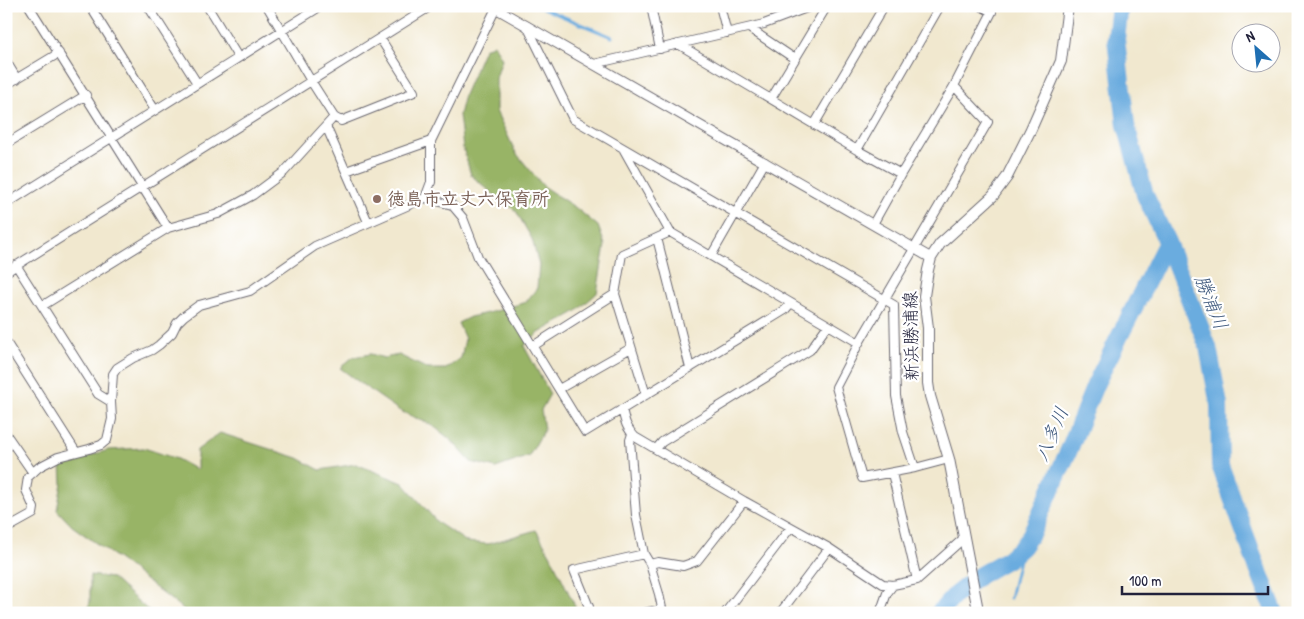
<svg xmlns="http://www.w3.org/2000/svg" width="1304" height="619" font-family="'Patrick Hand','Klee One',sans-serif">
<rect width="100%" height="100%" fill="#fff"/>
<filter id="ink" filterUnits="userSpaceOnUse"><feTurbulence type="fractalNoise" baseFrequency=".02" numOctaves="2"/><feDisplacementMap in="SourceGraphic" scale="10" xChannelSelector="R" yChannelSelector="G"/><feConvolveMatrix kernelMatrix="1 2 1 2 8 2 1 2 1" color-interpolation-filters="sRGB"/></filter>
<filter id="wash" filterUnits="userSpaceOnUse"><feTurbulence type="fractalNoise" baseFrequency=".0096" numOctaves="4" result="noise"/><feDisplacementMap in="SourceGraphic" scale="20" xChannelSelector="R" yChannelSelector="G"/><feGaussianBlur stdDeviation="1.12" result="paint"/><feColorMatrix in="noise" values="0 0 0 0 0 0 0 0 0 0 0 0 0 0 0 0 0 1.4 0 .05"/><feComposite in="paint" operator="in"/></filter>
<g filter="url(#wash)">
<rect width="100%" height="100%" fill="#f1e8cf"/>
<!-- forest -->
<path fill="#98b466" stroke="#5d6b50" d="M 494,44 L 502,59 L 496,78 L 496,111 L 516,153 L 544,187 L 576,208 L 598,226 L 605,245 L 597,293 L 577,311 L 539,333 L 524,346 L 550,394 L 541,410 L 544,430 L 529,456 L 496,468 L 471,462 L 451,440 L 432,425 L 400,411 L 367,388 L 340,368 L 353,357 L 371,354 L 384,358 L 399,355 L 428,369 L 446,369 L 461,358 L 465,339 L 458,323 L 470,317 L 496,311 L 526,302 L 537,288 L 539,265 L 532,239 L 516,211 L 493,194 L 471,175 L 463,148 L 459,115 L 464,95 L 484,49 Z
M 220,433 L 298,458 L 320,470 L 356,464 L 403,483 L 438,523 L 467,542 L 488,544 L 536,530 L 550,554 L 575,606 L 574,613 L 188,613 L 121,561 L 72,526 L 57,510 L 62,483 L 61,465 L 108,450 L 144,448 L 177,459 L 197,470 L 197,450 Z
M 90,575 L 112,578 L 151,613 L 86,613 L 90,602 Z"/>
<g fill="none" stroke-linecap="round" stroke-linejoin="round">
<!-- stream -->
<path stroke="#6bacdf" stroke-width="3" d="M 538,6 L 612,37
M 1010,598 L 1022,547"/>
<!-- river -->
<path stroke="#6bacdf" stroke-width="18" d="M 1120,6 L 1116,39 L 1126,125 L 1145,195 L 1167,242 L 1208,347 L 1219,405 L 1220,465 L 1256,564 L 1275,613
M 939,613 L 955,595 L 980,575 L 1008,559 L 1022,547 L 1031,534 L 1069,450 L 1095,385 L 1167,242"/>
</g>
</g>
<g filter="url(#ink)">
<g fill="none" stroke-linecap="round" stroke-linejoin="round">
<defs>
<path id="minor" d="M 29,6 L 168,228
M 90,6 L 155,110
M 148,6 L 197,83
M 207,6 L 238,57
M 267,6 L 311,81 L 334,117 L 341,121 L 414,92 L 380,38
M 651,6 L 660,49
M 720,6 L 727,33
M 527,26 L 573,119 L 894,305 L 896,396 L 903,432 L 915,468
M 749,28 L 795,59
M 678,44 L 857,150 L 901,174
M 6,61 L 17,79
M 594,64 L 764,24 L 812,6
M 6,85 L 59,53
M 771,99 L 827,6
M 814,125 L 884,6
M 326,126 L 368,222
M 6,144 L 86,95
M 624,150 L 670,232 L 859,343
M 857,150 L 940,6
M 346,171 L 431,141
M 425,198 L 452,205 L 463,218 L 478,257 L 585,432 L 785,310 L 791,303
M 6,204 L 321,6
M 873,224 L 901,174 L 954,86 L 992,12 L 981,6
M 657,238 L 690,368
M 711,256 L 765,162
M 16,265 L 98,394 L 111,402
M 6,272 L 431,6
M 615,294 L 646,395
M 42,306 L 168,228 L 218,214 L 253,195 L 284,172 L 334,117
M 6,342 L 76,452
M 533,346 L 615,294 L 622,254 L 670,232
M 559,389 L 631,348
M 622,409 C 625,422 626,427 635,437 L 744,501 L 829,548 L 883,584 L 893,585 L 917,580 L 964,538
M 6,434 L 33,473
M 632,434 L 630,440 L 636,515 L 644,554 L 650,564 L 659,594 L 663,613
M 656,449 L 662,442 L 810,350 L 828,325
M 949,459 L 915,468 L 862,478 L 836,387 L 859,343 L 988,122 L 954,86
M 892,473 L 917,580
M 6,529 L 33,514 L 34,508 L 26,490 L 28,477 L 39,467 L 58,457 L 89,449 L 101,445 L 107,440 L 112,419 L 111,402 L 113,374 L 117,368 L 133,358 L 152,350 L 159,345 L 172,333 L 177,323 L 184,316 L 199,305 L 250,291 L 315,246 L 425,198 L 431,182 L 431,141 L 497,6
M 650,564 L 658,562 L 683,566 L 697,561 L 744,501
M 588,613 L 589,607 L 574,570 L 644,554
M 644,613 L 662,609
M 725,613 L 791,527
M 780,613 L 829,548
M 880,613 L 887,593 L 893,585"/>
<path id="tertiary" d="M 492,6 L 931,258
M 976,612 L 990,613"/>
<path id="secondary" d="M 976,613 L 977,605 L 949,459 L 930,396 L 928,383 L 928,328 L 924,296 L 928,270 L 931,258 L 940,244 L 993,196 L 1007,177 L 1031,129 L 1061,61 L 1068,6"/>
</defs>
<!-- minor casing -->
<use href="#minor" stroke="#6a676f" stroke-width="10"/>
<!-- tertiary casing -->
<use href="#tertiary" stroke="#6a676f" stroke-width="11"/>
<!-- secondary casing -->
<use href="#secondary" stroke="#6a676f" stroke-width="12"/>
<!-- minor -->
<use href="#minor" stroke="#fff" stroke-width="8"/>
<!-- tertiary -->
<use href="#tertiary" stroke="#fff" stroke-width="9"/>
<!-- secondary -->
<use href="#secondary" stroke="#fff" stroke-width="10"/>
</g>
</g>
<!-- markers -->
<circle fill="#8d6e63" stroke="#fff" stroke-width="2" cx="377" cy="199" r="5"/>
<g text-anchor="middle" stroke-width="4.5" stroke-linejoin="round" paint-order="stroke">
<!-- education labels -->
<g font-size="18" font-weight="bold" fill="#785e54" stroke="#fff" text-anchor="start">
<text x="387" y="205">徳島市立丈六保育所</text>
</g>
<!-- street labels -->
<g font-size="18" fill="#22223b" stroke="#fff">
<text transform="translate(911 336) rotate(-91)" y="6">新浜勝浦線</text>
</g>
<!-- water labels -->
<g font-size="19" font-style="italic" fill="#3f597d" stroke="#fff">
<text transform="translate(1212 302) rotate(68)" y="7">勝浦川</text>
<text transform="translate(1051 434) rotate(-67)" y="7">八多川</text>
</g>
</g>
<!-- margin -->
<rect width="1304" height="619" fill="none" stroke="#fff" stroke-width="25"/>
<!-- north arrow -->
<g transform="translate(1256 48) rotate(333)"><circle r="24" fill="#ffffff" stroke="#a7a7b1"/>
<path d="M0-4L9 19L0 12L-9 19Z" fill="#1f6fb2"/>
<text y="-8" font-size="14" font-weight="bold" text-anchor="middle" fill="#22223b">N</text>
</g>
<!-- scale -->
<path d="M1122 586v8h146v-8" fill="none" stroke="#22223b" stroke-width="2.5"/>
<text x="1129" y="586" font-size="15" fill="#22223b" stroke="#ffffff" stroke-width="4" paint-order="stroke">100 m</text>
</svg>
